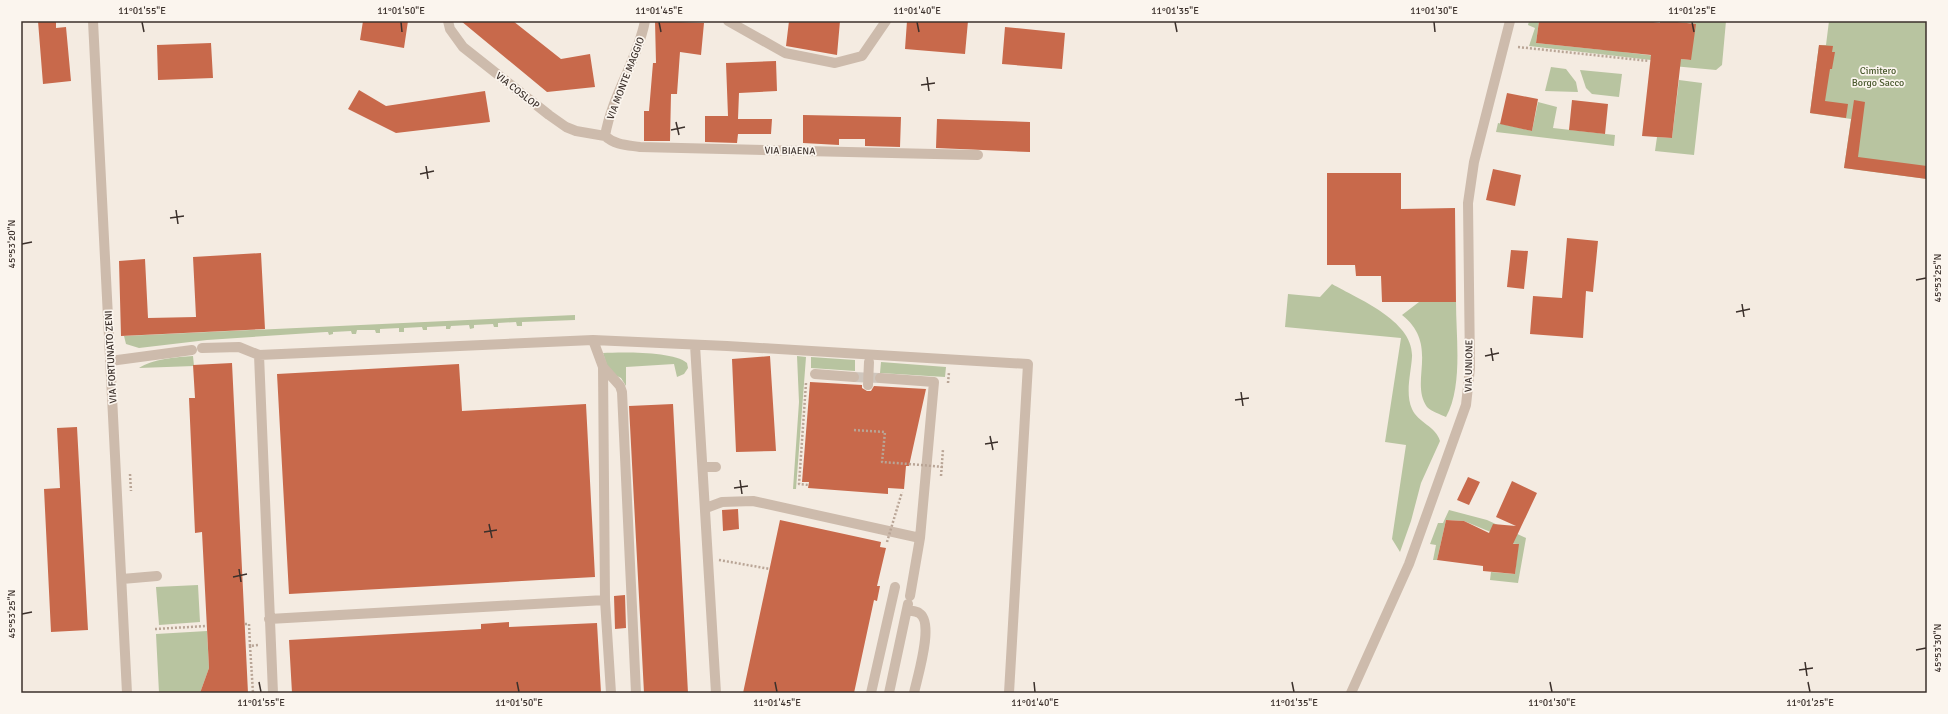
<svg xmlns="http://www.w3.org/2000/svg" width="1948" height="714" font-family="Signika,sans-serif">
<rect width="100%" height="100%" fill="#f4ebe1"/>
<!-- green -->
<path fill="#b8c4a0" d="M 1529,21 L 1539,21 L 1536,43 L 1604,50 L 1626,21 L 1623,52 L 1690,60 L 1695,24 L 1668,21 L 1726,21 L 1722,65 L 1716,70 L 1651,64 L 1651,60 L 1529,46 L 1535,28 L 1528,25 Z
M 1829,21 L 1927,21 L 1927,179 L 1844,168 L 1851,119 L 1810,113 L 1819,45 L 1826,45 Z
M 1551,67 L 1566,69 L 1576,82 L 1578,92 L 1545,91 Z
M 1580,70 L 1622,74 L 1619,97 L 1592,94 L 1586,88 Z
M 1679,80 L 1702,83 L 1694,155 L 1655,151 L 1657,137 L 1672,138 Z
M 1538,102 L 1557,107 L 1553,128 L 1615,135 L 1614,146 L 1496,132 L 1498,123 L 1532,131 Z
M 1332,284 C 1358,299 1414,321 1412,357 C 1411,373 1405,393 1412,409 C 1418,423 1436,426 1440,441 L 1421,483 L 1411,521 L 1400,552 L 1392,539 L 1406,445 L 1385,442 L 1401,338 L 1285,327 L 1288,294 L 1320,297 Z
M 1419,302 L 1456,302 C 1456,338 1463,386 1446,417 C 1440,414 1432,412 1427,407 C 1409,382 1440,345 1402,315 Z
M 575,315 L 575,320 L 522,322 L 522,326 L 517,326 L 516,322 L 498,323 L 498,327 L 494,327 L 493,324 L 474,325 L 474,328 L 470,329 L 469,325 L 451,326 L 450,329 L 446,329 L 446,326 L 427,327 L 427,330 L 423,330 L 422,327 L 404,328 L 404,332 L 399,332 L 399,328 L 380,329 L 380,333 L 376,333 L 375,330 L 357,330 L 356,334 L 352,334 L 351,331 L 333,332 L 333,334 L 329,335 L 328,332 L 326,332 L 207,340 L 139,348 L 126,344 L 124,336 Z
M 603,353 C 621,352 674,351 687,363 L 688,368 L 684,374 L 677,377 L 674,364 L 626,367 L 626,386 L 621,378 L 609,372 Z
M 193,356 L 194,366 L 139,368 C 152,359 177,357 193,356 Z
M 797,356 L 806,357 L 796,489 L 793,489 L 799,402 Z
M 811,357 L 855,360 L 855,371 L 811,368 Z
M 881,362 L 946,367 L 945,377 L 880,373 Z
M 1449,510 L 1487,520 L 1526,538 L 1518,583 L 1490,580 L 1491,572 L 1515,574 L 1518,544 L 1502,543 L 1493,533 L 1464,521 L 1446,520 L 1437,560 L 1433,560 L 1436,545 L 1430,544 L 1438,523 L 1443,523 Z
M 198,585 L 200,622 L 159,625 L 156,587 Z
M 207,631 L 209,668 L 200,693 L 159,693 L 156,634 Z"/>
<!-- building -->
<path fill="#c8694b" d="M 38,21 L 56,21 L 56,28 L 66,27 L 71,81 L 43,84 Z
M 363,21 L 408,21 L 404,48 L 360,40 Z
M 461,21 L 513,21 L 561,59 L 590,54 L 595,87 L 547,92 Z
M 655,21 L 704,23 L 701,55 L 680,52 L 677,94 L 671,94 L 670,141 L 644,141 L 644,111 L 649,111 L 653,63 L 656,63 Z
M 789,21 L 840,21 L 837,55 L 786,46 Z
M 907,21 L 968,21 L 965,54 L 905,49 Z
M 1539,21 L 1646,21 L 1660,23 L 1660,21 L 1668,21 L 1696,24 L 1691,60 L 1681,59 L 1672,138 L 1642,136 L 1651,55 L 1536,43 Z
M 1005,27 L 1065,33 L 1062,69 L 1002,64 Z
M 211,43 L 213,78 L 158,80 L 157,45 Z
M 1819,45 L 1833,46 L 1832,52 L 1835,52 L 1832,69 L 1830,69 L 1825,101 L 1848,104 L 1846,118 L 1810,113 Z
M 776,61 L 777,91 L 739,93 L 738,119 L 772,119 L 771,134 L 738,134 L 737,143 L 705,142 L 705,116 L 728,116 L 726,63 Z
M 359,90 L 386,106 L 485,91 L 490,122 L 396,133 L 348,109 Z
M 1507,93 L 1538,99 L 1532,131 L 1500,124 Z
M 1572,100 L 1608,104 L 1605,134 L 1569,130 Z
M 1854,100 L 1865,102 L 1858,157 L 1927,166 L 1927,179 L 1844,168 Z
M 803,115 L 901,117 L 900,147 L 865,146 L 865,139 L 839,139 L 839,145 L 803,143 Z
M 937,119 L 1030,122 L 1030,152 L 936,148 Z
M 1493,169 L 1521,175 L 1515,206 L 1486,200 Z
M 1327,173 L 1401,173 L 1401,209 L 1455,208 L 1456,302 L 1382,302 L 1381,276 L 1356,276 L 1355,265 L 1327,265 Z
M 1567,238 L 1598,241 L 1593,292 L 1586,291 L 1583,338 L 1530,334 L 1533,296 L 1562,298 Z
M 1511,250 L 1528,251 L 1524,289 L 1507,287 Z
M 261,253 L 265,329 L 121,336 L 119,261 L 145,259 L 148,318 L 196,317 L 193,257 Z
M 770,356 L 776,451 L 736,452 L 732,359 Z
M 232,363 L 248,693 L 200,693 L 209,668 L 202,532 L 195,533 L 189,398 L 195,398 L 193,365 Z
M 459,364 L 462,411 L 586,404 L 595,577 L 289,594 L 277,374 Z
M 810,382 L 862,385 L 862,388 L 867,391 L 871,391 L 874,386 L 926,389 L 909,466 L 906,466 L 904,489 L 888,488 L 888,494 L 808,488 L 809,482 L 802,482 Z
M 673,404 L 688,693 L 644,693 L 629,406 Z
M 77,427 L 88,630 L 51,632 L 44,489 L 60,488 L 57,428 Z
M 1468,477 L 1480,482 L 1469,505 L 1457,500 Z
M 1512,481 L 1537,493 L 1513,544 L 1519,544 L 1515,574 L 1483,571 L 1483,566 L 1437,560 L 1446,520 L 1464,521 L 1489,533 L 1493,524 L 1516,526 L 1496,517 Z
M 738,509 L 739,529 L 723,531 L 722,510 Z
M 780,520 L 881,542 L 880,547 L 886,548 L 877,586 L 880,586 L 877,601 L 874,600 L 854,693 L 743,693 Z
M 625,595 L 626,628 L 615,629 L 614,596 Z
M 509,622 L 509,627 L 597,623 L 601,693 L 292,693 L 289,640 L 481,629 L 481,624 Z"/>
<g fill="none" stroke-linecap="round" stroke-linejoin="round">
<!-- minor-tunnel -->
<path stroke="#cfc6bd" stroke-width="10" stroke-dasharray="10 5" stroke-linecap="butt" d="M 854,377 L 880,378"/>
<!-- path -->
<path stroke="#b9a596" stroke-width="2.5" stroke-dasharray="2 2" stroke-linecap="butt" d="M 1518,47 L 1649,61
M 806,383 L 799,484 L 809,485
M 948,383 L 949,372
M 854,430 L 885,432 L 882,462 L 909,464
M 130,474 L 131,491
M 941,476 L 943,449
M 719,560 L 770,569
M 245,624 L 249,624 L 250,646 L 258,645
M 155,629 L 207,626
M 250,646 L 253,693"/>
<!-- minor -->
<path stroke="#cdbbac" stroke-width="10" d="M 93,21 L 127,693
M 448,21 L 450,29 L 463,47 L 549,115 L 566,127 L 576,131 L 605,136
M 728,21 L 785,53 L 835,63 L 862,56 L 886,21
M 605,136 C 615,145 627,145 640,147 L 978,155
M 605,136 C 612,95 637,61 645,21
M 593,340 L 603,367 L 605,600 L 611,693
M 695,345 L 716,693
M 202,348 L 239,347 L 259,355 L 593,340 L 727,346 L 1028,364 L 1009,693
M 259,355 L 273,693
M 110,361 L 192,350
M 603,367 L 620,386 L 622,392 L 636,693
M 815,374 L 854,377
M 880,378 L 934,382 L 920,538
M 703,467 L 716,467
M 706,508 L 722,502 L 753,501 L 920,538 L 910,596
M 122,579 L 157,576
M 907,610 C 911,611 916,611 919,613 C 935,622 917,678 914,693
M 269,619 L 605,600
M 871,693 L 895,587
M 889,693 L 908,604
M 1351,693 L 1409,564 L 1466,405 L 1470,368 L 1468,203 L 1474,162 L 1510,21"/>
<!-- path-bridge -->
<path stroke="#b9a596" stroke-width="2.5" stroke-dasharray="2 2" stroke-linecap="butt" d="M 909,464 L 944,467
M 887,542 L 902,492"/>
<!-- minor-bridge -->
<path stroke="#cdbbac" stroke-width="10" d="M 868,385 L 869,362"/>
</g>
<!-- ticks -->
<path fill="none" stroke="#3b302b" stroke-width="1.5" d="M 142,22 L 144,32M 401,22 L 402,32M 659,22 L 661,32M 917,22 L 919,32M 1175,22 L 1177,32M 1434,22 L 1435,32M 1692,22 L 1694,32M 927,77 L 929,91M 921,85 L 935,83M 676,122 L 679,135M 671,130 L 685,127M 426,166 L 428,179M 420,174 L 434,171M 176,210 L 178,224M 170,218 L 184,216M 22,244 L 32,242M 1916,280 L 1926,278M 1742,304 L 1744,317M 1736,312 L 1750,309M 1491,348 L 1493,361M 1485,356 L 1499,353M 1241,392 L 1243,406M 1235,400 L 1249,398M 990,436 L 993,450M 985,444 L 998,442M 740,480 L 742,494M 734,488 L 748,486M 489,524 L 492,538M 484,532 L 497,530M 239,569 L 241,582M 233,577 L 247,574M 22,614 L 32,612M 1916,650 L 1926,648M 1805,662 L 1807,676M 1799,670 L 1813,668M 259,682 L 261,692M 517,682 L 519,692M 775,682 L 777,692M 1034,682 L 1035,692M 1292,682 L 1294,692M 1550,682 L 1552,692M 1808,682 L 1810,692"/>
<g text-anchor="middle" stroke-width="3.5" stroke-linejoin="round" paint-order="stroke">
<!-- park labels -->
<g font-size="10" fill="#4a5a2e" stroke="#fbf5ee">
<text x="1878" y="74">Cimitero<tspan x="1878" dy="12">Borgo Sacco</tspan></text>
</g>
<!-- street labels -->
<g font-size="10" fill="#3b302b" stroke="#fbf5ee">
<text transform="translate(625 78) rotate(-69)" y="4">VIA MONTE MAGGIO</text>
<text transform="translate(518 90) rotate(38)" y="4">VIA COSLOP</text>
<text transform="translate(790 150) rotate(1)" y="4">VIA BIAENA</text>
<text transform="translate(110 357) rotate(-93)" y="4">VIA FORTUNATO ZENI</text>
<text transform="translate(1468 366) rotate(-89)" y="4">VIA UNIONE</text>
</g>
</g>
<!-- border -->
<rect width="1948" height="714" fill="none" stroke="#fbf5ee" stroke-width="44"/>
<rect x="22" y="22" width="1904" height="670" fill="none" stroke="#3b302b" stroke-width="1.5"/>
<g font-size="10" text-anchor="middle" fill="#3b302b">
<text x="142" y="14">11°01'55"E</text>
<text x="401" y="14">11°01'50"E</text>
<text x="659" y="14">11°01'45"E</text>
<text x="917" y="14">11°01'40"E</text>
<text x="1175" y="14">11°01'35"E</text>
<text x="1434" y="14">11°01'30"E</text>
<text x="1692" y="14">11°01'25"E</text>
<text transform="translate(11 244) rotate(-90)" y="4">45°53'20"N</text>
<text transform="translate(1937 278) rotate(-90)" y="4">45°53'25"N</text>
<text transform="translate(11 614) rotate(-90)" y="4">45°53'25"N</text>
<text transform="translate(1937 648) rotate(-90)" y="4">45°53'30"N</text>
<text x="261" y="706">11°01'55"E</text>
<text x="519" y="706">11°01'50"E</text>
<text x="777" y="706">11°01'45"E</text>
<text x="1035" y="706">11°01'40"E</text>
<text x="1294" y="706">11°01'35"E</text>
<text x="1552" y="706">11°01'30"E</text>
<text x="1810" y="706">11°01'25"E</text>
</g>
</svg>
